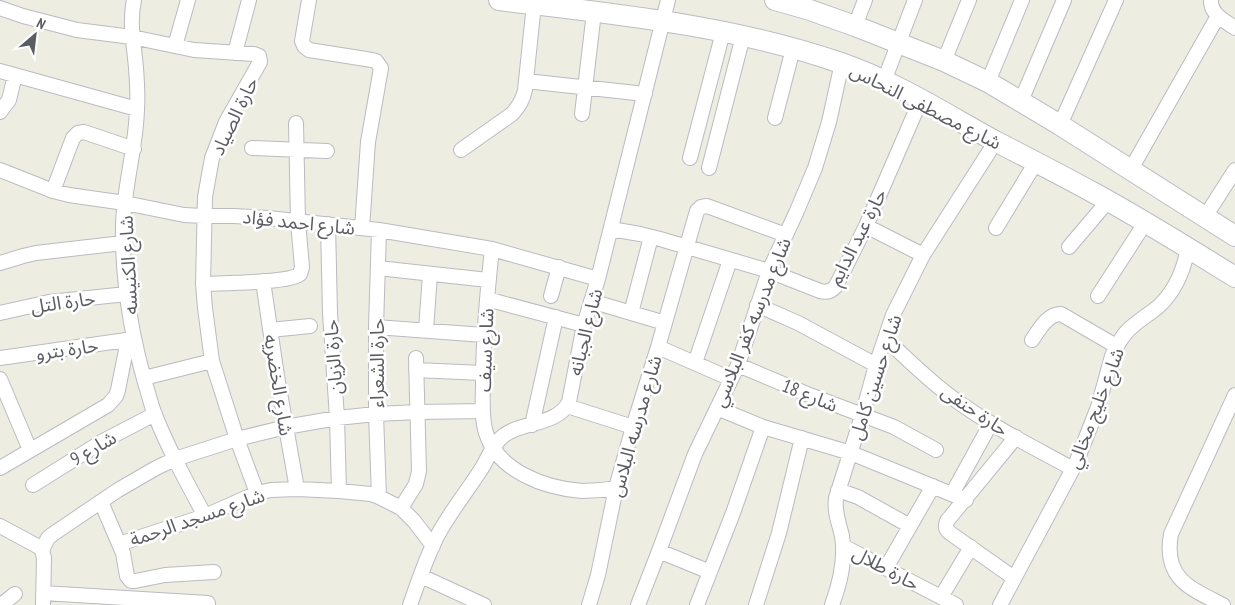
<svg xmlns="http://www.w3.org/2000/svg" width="1235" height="605" font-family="'PT Sans Narrow','Noto Sans Arabic',sans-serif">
<rect width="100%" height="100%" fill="#eeede2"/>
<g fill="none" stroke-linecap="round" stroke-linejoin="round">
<defs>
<path id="street" d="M 134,0 C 129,23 134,44 136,68 C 137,81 138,96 137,109 C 136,148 124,186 123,225 C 122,280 131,334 146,386 C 149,395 151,405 155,415 C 169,450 187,483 205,516
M 309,0 L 302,41 L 304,46 L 309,50 L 372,60 L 376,61 L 381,68 L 368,142 L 362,228
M 1211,0 C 1210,14 1225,21 1235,28
M 0,8 L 23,16 L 77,30 L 132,37 L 194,50 L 254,54 L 259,56 L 260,62 L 226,122 L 212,158 L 205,197 L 203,284 L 205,308 L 212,361 L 237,439 L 257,493
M 855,26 L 865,0
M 175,46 L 188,0
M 235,53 L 249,0
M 944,61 L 969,0
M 0,71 L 137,109
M 526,81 L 645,94
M 884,81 L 915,0
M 988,82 L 1022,0
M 1021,101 L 1064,0
M 0,112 L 9,100 L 15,75
M 582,114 L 594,12
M 775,118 L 793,49
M 1060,125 L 1116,0
M 252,148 L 327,151
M 461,150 L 512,114 C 519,106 523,100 525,90 L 534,4
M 690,158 L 723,32
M 709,168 L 743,36
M 1131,169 L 1218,16
M 0,170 L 53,191 L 69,195 L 125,203 L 184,215 L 204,216 L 234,216 L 268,218 L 379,230 L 492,249 L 598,279
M 53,191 L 73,138 L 78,133 L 84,132 L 134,149
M 1205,217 L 1235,170
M 328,224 L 330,313 L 337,418 L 339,491
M 866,226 L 923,255
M 996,228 L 1036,162
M 611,229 L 640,234 L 660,239 L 769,271 L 820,291 C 827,293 832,291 836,286 L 866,226 L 921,99
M 379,230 L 376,327 L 376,414 L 379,497
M 1069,247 L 1108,201
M 492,249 C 487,294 483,338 483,383 C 483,399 481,417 486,433 C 498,471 544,488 582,491 C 593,491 605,490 616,488
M 0,263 L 23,256 L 36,253 L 123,243
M 378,268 L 488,280
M 263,281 L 277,376 L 297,489
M 203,284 C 220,283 290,283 300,274 L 302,267 L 298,222 L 296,123
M 551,296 L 559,267
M 1098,296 L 1145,223
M 487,299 L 584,325
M 591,301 L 665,323
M 757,305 L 798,323 L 876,365
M 0,313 L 49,302 L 127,294
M 631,313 L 651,237
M 376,327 L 484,335
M 270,330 L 310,326
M 426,330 L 430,274
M 885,338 C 907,359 929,381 954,399 C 991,426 1033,447 1073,469
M 1032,340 C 1039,330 1047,314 1061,314 L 1116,346
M 658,347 L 731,379
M 0,358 L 133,339
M 695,363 L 730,260
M 738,365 L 807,394 L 894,427 L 936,450
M 416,370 L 483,373
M 144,378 L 212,361
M 0,379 L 30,450
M 567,406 L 633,427
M 717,408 L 763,427 L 851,453 L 966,500
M 532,425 L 556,317
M 0,468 L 108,405 L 116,396 L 118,390 L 128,340
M 33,485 L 103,441 L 155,414
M 838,490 L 858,497 L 910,526
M 952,494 L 991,423
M 101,502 L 123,553 L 127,576 L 131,581 L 135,581 L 165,575 L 214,572
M 401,508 L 416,484 L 419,471 L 416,358
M 0,526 L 39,547 L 42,550
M 119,544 L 205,516 L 257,493 L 271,490 L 297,489 L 339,491 L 371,494 L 379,497 L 401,508 L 414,521 L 433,546
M 843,546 L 956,605
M 42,550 L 48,538 L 53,534 L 118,490 L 156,468 L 175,459 L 237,439 L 286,427 L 337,418 L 376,414 L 418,412 L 482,411
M 42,550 L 44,558 L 43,605
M 659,551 L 710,572
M 886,568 L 933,486
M 421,576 L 484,605
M 1014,578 L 950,533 C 946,530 945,526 947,521 L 1016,437
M 43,593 L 208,603
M 941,597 L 971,547
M 1,605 L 15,594
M 410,605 C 419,580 427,554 440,531 C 452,510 467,491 480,471 C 488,459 492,445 503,436 C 522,421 557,426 569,402 L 584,325 L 598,279 L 668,0
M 589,605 L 598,575 L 616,488 L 633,427 L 658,347 L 697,211 L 701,207 L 707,206 L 786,235
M 638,605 L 659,551 L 695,454 L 738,365 L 769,271 L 796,213 L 815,168 L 829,122 L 842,63
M 697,605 L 733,513 L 763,427
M 756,605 L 779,533 L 802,438
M 832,605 C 840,583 846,560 842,536 C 839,523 834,512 836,498 L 862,416 L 876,365 L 893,315 L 923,255 L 996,141
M 1000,605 L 1076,463 L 1098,407 L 1112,356 C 1117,345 1123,333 1134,325 C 1142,318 1151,313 1159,306 C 1175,291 1184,269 1188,248
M 1223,605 C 1189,588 1163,578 1171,534 L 1235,395"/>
<path id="secondary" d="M 499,0 C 614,14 731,25 841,63 C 896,82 944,113 995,141 C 1028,158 1061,175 1094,193 C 1142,219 1188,248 1235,277
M 775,0 L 807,9 L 855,26 L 944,61 L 988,82 L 1060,125 L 1235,236"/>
</defs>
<!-- street casing -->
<use href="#street" stroke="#babbc1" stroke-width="16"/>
<!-- secondary casing -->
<use href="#secondary" stroke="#bbbdc4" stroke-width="22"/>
<!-- street -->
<use href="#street" stroke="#fff" stroke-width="14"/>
<!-- secondary -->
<use href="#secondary" stroke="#fff" stroke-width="20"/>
</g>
<g text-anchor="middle" stroke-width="5" stroke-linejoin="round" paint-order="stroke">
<!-- street labels -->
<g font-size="19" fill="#5b5d63" stroke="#fff">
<text transform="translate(926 106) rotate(27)" y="7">شارع مصطفى النحاس</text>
<text transform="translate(234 116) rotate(-64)" y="7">حارة الصياد</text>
<text transform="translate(299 222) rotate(6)" y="7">شارع احمد فؤاد</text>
<text transform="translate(857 237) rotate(-63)" y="7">حارة عبد الدايم</text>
<text transform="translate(128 265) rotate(-93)" y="7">شارع الكنيسه</text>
<text transform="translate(63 302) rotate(-8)" y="7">حارة التل</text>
<text transform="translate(751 322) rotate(-68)" y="7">شارع مدرسه كفر البلاسي</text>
<text transform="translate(585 332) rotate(-76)" y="7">شارع الجبانه</text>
<text transform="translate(67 349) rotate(-8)" y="7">حارة بترو</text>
<text transform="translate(485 350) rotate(-88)" y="7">شارع سيف</text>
<text transform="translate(333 357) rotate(-94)" y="7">حارة الزيان</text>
<text transform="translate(377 363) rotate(-90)" y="7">حارة الشعراء</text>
<text transform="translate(875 377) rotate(-72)" y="7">شارع حسين كامل</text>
<text transform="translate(279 385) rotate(81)" y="7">شارع الخضريه</text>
<text transform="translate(810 395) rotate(22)" y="7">شارع 18</text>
<text transform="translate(1095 408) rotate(-69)" y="7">شارع خليج مخالي</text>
<text transform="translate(975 410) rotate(34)" y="7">حارة حنفى</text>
<text transform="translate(635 426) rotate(-74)" y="7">شارع مدرسه البلاس</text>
<text transform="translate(93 448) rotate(-30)" y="7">شارع 9</text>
<text transform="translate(197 517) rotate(-19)" y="7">شارع مسجد الرحمة</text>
<text transform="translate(886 568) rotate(28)" y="7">حارة طلال</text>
</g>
</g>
<!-- north arrow -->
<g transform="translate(35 35) rotate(28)" stroke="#ffffff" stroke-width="4" paint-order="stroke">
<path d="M0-4L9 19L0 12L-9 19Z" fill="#5b5d63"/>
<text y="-8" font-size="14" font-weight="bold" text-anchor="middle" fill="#5b5d63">N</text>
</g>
</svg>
